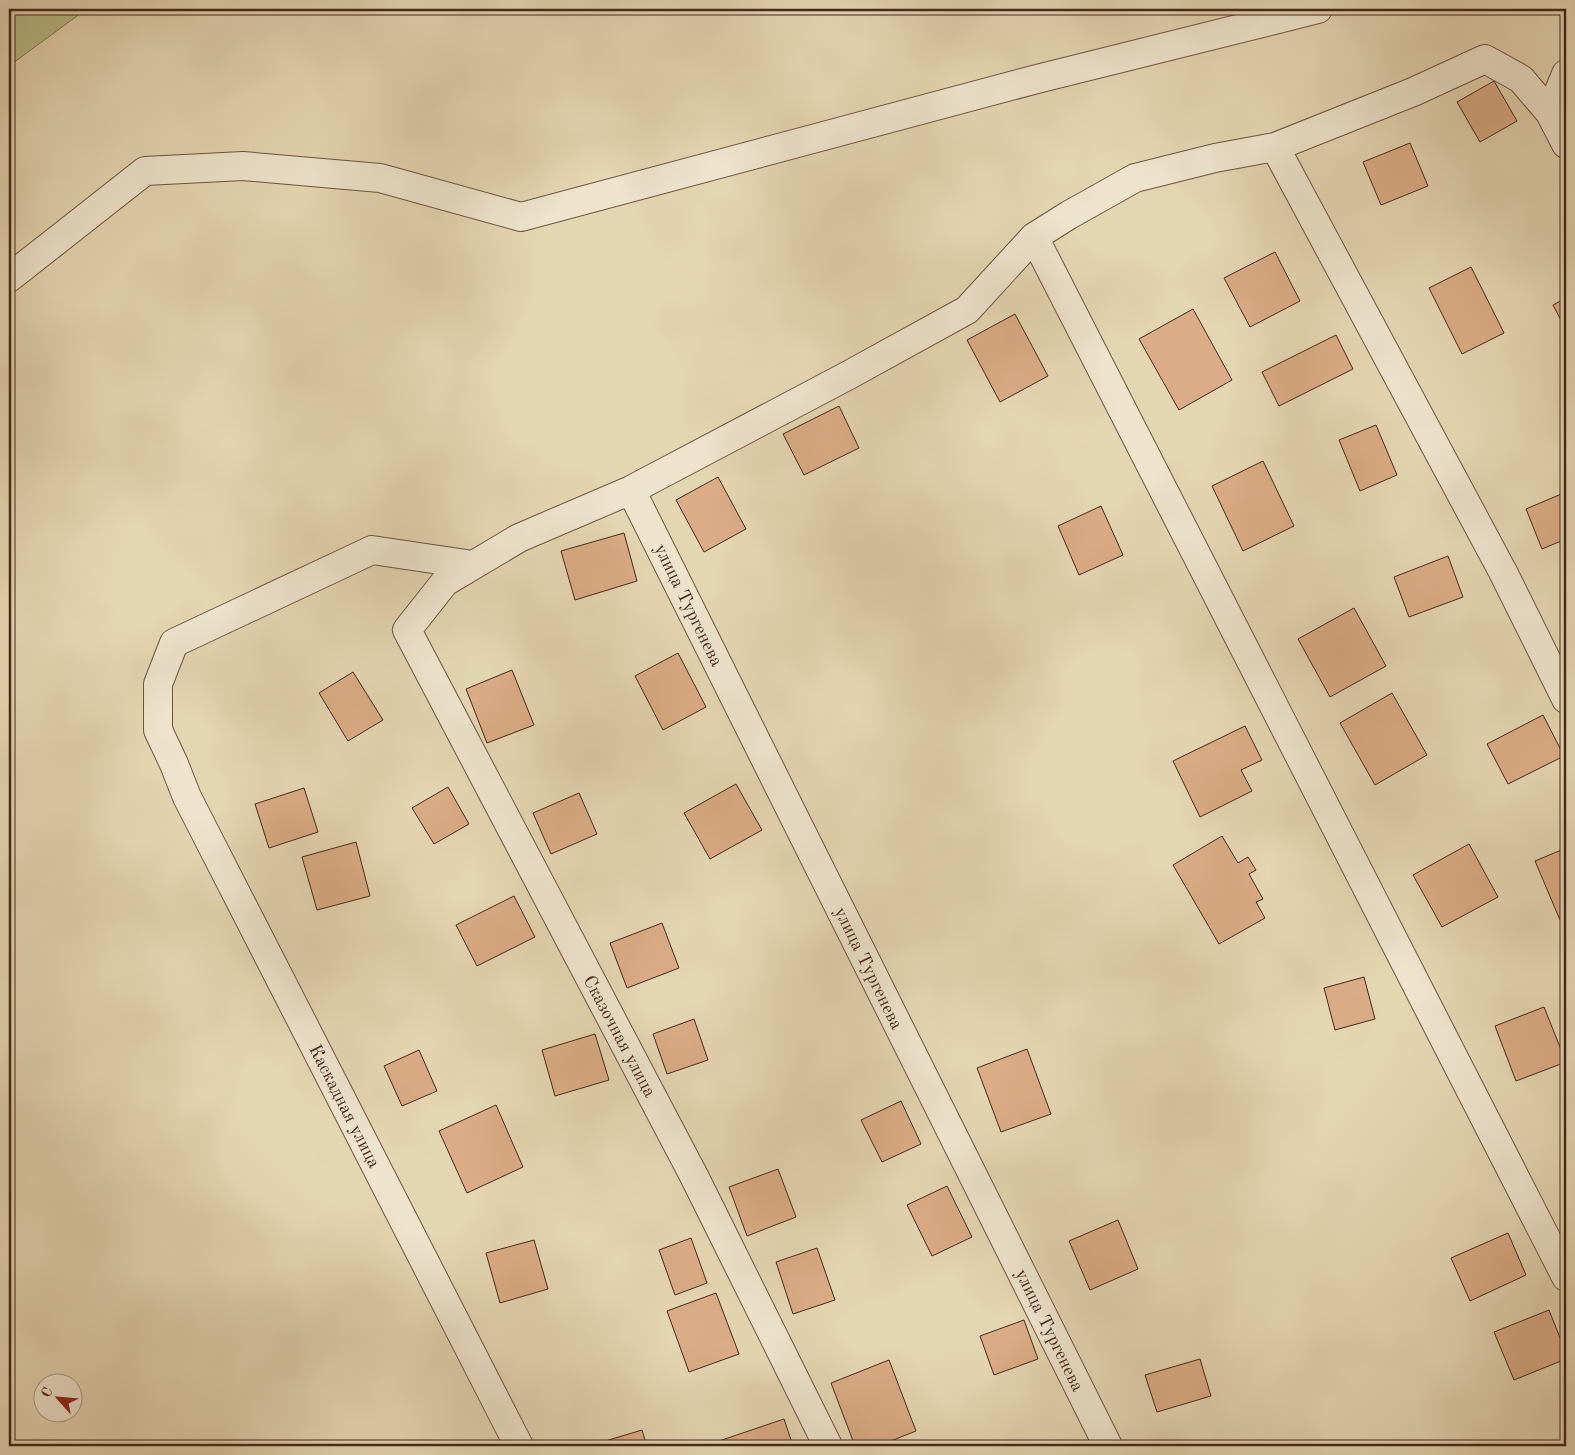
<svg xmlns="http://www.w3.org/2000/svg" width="1575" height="1455" font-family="'Old Standard TT',serif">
<rect width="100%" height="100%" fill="#e5d6b2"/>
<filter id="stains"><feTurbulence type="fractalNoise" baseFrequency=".004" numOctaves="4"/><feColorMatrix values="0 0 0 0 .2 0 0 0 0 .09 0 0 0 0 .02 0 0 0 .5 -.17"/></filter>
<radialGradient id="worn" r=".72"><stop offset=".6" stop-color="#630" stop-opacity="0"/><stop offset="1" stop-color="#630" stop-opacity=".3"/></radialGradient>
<!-- green -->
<path fill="#babc88" stroke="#807252" d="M 9,9 L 83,9 L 77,16 L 9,66 Z"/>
<!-- building -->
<path fill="#dbac85" stroke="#45281d" d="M 1494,81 L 1517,121 L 1480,142 L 1457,102 Z
M 1410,143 L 1428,186 L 1381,205 L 1363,162 Z
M 1275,252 L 1300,301 L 1250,327 L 1224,278 Z
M 1471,267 L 1504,333 L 1462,354 L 1429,288 Z
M 1566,298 L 1566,330 L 1553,305 Z
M 1193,309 L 1232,380 L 1179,410 L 1139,339 Z
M 1015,314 L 1048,376 L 1000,402 L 967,340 Z
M 1336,335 L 1353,369 L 1279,406 L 1262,372 Z
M 839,406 L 859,448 L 804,475 L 783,434 Z
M 1376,425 L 1397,475 L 1360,491 L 1339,440 Z
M 1263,461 L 1294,526 L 1243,551 L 1212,486 Z
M 718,477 L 746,529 L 704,552 L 676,500 Z
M 1566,492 L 1566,539 L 1542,549 L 1526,509 Z
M 1101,506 L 1123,555 L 1079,575 L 1058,526 Z
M 624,533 L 637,581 L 575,600 L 561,551 Z
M 1448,556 L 1463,597 L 1409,617 L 1394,577 Z
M 1354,608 L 1386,666 L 1330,697 L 1298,639 Z
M 678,653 L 706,707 L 663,730 L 635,676 Z
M 512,670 L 534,725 L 487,743 L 466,689 Z
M 353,672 L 383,720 L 348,741 L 319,693 Z
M 1392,693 L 1427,755 L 1375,785 L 1340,723 Z
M 1543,715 L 1564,756 L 1508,784 L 1487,744 Z
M 1245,726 L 1262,760 L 1241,770 L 1252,791 L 1200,817 L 1173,761 Z
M 736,784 L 762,830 L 710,859 L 684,813 Z
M 448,787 L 469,824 L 434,844 L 412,808 Z
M 304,788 L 318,832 L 269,848 L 255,804 Z
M 579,793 L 597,834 L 551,854 L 533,813 Z
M 1222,836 L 1238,863 L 1248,857 L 1256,870 L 1249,874 L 1263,899 L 1256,902 L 1265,918 L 1219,944 L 1173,865 Z
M 356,842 L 370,896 L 317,910 L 302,857 Z
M 1469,844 L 1498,897 L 1442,927 L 1413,875 Z
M 1566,848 L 1566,918 L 1560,920 L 1535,861 Z
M 514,896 L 535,937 L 477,966 L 456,925 Z
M 662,923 L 679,968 L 627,988 L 610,943 Z
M 1364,977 L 1375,1019 L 1335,1030 L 1324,988 Z
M 1544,1007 L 1566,1062 L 1516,1081 L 1495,1026 Z
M 694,1019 L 708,1060 L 667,1074 L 653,1034 Z
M 595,1034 L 609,1080 L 555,1096 L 542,1050 Z
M 1027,1049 L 1051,1114 L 1001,1132 L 977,1068 Z
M 419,1050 L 437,1091 L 402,1106 L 384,1066 Z
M 901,1101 L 921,1144 L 882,1162 L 861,1120 Z
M 496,1105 L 523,1167 L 467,1193 L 439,1131 Z
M 1566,1161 L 1566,1175 L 1560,1165 Z
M 778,1169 L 796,1217 L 747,1236 L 729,1187 Z
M 947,1186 L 972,1237 L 932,1256 L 907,1205 Z
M 1118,1220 L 1138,1269 L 1090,1290 L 1069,1241 Z
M 1508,1233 L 1526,1275 L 1470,1301 L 1451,1258 Z
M 691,1238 L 707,1283 L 675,1295 L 659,1250 Z
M 534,1240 L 548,1289 L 500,1303 L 486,1253 Z
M 817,1248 L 835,1300 L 793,1314 L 776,1262 Z
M 716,1293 L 739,1354 L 689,1372 L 667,1311 Z
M 1549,1310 L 1566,1353 L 1566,1359 L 1514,1380 L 1494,1332 Z
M 1024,1320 L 1038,1359 L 994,1375 L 980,1336 Z
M 1200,1359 L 1211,1396 L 1157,1412 L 1145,1375 Z
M 889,1360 L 916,1431 L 878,1446 L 855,1446 L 831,1383 Z
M 784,1419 L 793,1446 L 721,1446 L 719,1441 Z
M 642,1430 L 647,1446 L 604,1446 L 602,1442 Z"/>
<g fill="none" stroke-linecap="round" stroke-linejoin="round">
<defs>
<path id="minor" d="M 1550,113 L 1566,74
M 1275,147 L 1503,572 L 1566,699
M 1034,237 L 1566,1277
M 9,278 L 145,171 L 243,166 L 380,178 L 521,217 L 1037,79 L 1318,9
M 631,490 L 1108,1446
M 473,565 L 372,550 L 174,643 L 158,684 L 158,730 L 174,764 L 187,797 L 519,1446
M 828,1446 L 694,1176 L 407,630 L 445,582 L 519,538 L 631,490 L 847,376 L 967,310 L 1034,237 L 1069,215 L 1135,178 L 1215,158 L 1275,147 L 1413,92 L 1485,59 L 1521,79 L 1550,113 L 1566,144"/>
</defs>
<!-- minor casing -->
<use href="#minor" stroke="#6d5442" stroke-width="30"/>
<!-- minor -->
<use href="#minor" stroke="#eee4cd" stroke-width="28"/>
</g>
<g text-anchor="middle" stroke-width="4.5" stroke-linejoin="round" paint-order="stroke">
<!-- street labels -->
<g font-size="18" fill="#45281d" stroke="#eee4cd">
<text transform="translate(689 605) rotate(64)" y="6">улица Тургенева</text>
<text transform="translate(869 968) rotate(64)" y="6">улица Тургенева</text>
<text transform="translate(620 1036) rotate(62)" y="6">Сказочная улица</text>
<text transform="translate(345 1106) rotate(63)" y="6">Каскадная улица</text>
<text transform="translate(1050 1330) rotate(64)" y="6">улица Тургенева</text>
</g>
</g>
<!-- margin -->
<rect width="1575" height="1455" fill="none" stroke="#e5d6b2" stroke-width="30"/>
<rect x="10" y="10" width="1555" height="1435" fill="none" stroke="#45281d" stroke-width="2.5"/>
<rect x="15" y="15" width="1545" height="1425" fill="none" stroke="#45281d"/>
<!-- north arrow -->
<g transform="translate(58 1398) rotate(297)"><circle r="24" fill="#eee4cd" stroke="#aa9987"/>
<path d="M0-4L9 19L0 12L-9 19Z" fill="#8f2418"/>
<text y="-8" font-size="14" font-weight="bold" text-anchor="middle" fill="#45281d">С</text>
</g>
<rect width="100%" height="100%" filter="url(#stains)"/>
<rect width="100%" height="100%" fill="url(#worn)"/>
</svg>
